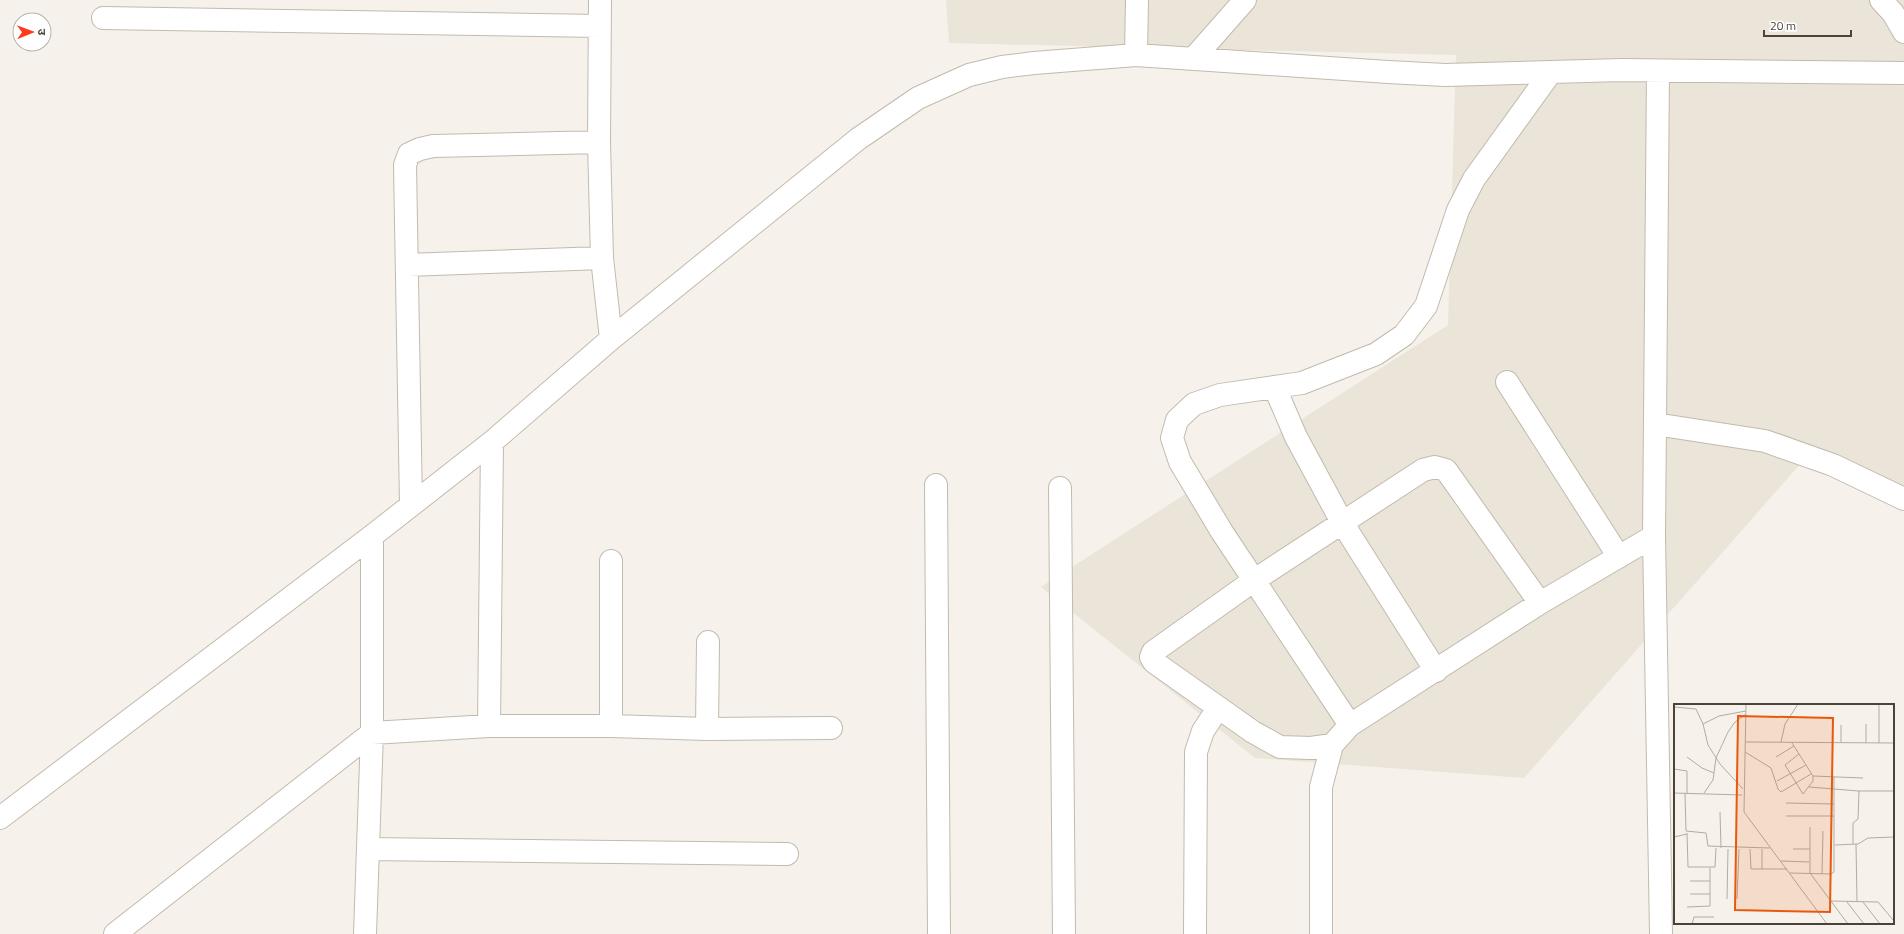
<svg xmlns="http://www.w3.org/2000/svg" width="1904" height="934" font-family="'Titillium Web','Noto Sans Devanagari',sans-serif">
<rect width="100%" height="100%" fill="#f6f2eb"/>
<!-- residential -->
<path fill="#eae4d9" d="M 946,0 L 1904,0 L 1904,492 L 1816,446 L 1524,778 L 1255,758 L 1041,587 L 1448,325 L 1456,55 L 949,43 Z"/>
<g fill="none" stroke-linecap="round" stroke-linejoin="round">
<defs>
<path id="minor" d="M 600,0 L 599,142 L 602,258 L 611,339
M 1881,0 L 1893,13 L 1904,32
M 103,18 L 599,26
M 1136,55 L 1137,0
M 1193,59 L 1245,0
M 1658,71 L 1654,536 L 1661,934
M 407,265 L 602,258
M 1507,382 L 1619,557
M 1275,388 L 1296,437 L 1343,524 L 1436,671
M 1655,424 L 1765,441 L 1833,465 L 1904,499
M 936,485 L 939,934
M 1060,488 L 1064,934
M 411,505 L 405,165 L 409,154 L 420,149 L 433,146 L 599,142
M 1350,725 L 1222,532 L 1180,462 L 1172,438 L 1177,420 L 1194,404 L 1220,395 L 1302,383 L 1376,354 L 1404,335 L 1426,306 L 1458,210 L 1474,179 L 1551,72
M 489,726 L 492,442
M 611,726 L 611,561
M 707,729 L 708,642
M 1332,745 L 1311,748 L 1280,747 L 1253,732 L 1154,662 L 1151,657 L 1153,652 L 1253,581 L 1423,470 L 1435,467 L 1446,470 L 1540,603
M 0,818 L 372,536 L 492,442 L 611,339 L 858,139 L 918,98 L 969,75 L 1002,67 L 1034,63 L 1136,55 L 1388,72 L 1445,75 L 1622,70 L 1904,73
M 368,849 L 787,854
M 115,934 L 372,733 L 489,726 L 611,726 L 707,729 L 831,728
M 365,934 L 372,733 L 372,536
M 1195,934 L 1196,752 L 1203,731 L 1218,708
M 1321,934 L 1321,787 L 1332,745 L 1350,725 L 1540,603 L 1654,536"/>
</defs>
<!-- minor casing -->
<use href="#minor" stroke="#c2baad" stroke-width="24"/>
<!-- minor -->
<use href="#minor" stroke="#fff" stroke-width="22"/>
</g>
<!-- overview -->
<g transform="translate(1674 704)">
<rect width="220" height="220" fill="#f6f2eb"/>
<path fill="none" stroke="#b1aca3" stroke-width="1" d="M 72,0 L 70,108 L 153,220M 0,3 L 22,5 L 29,20M 167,21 L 167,39M 71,38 L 220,39M 107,38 L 111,20 L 124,0M 118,39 L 139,72 L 189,74M 192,39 L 192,20M 205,39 L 205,0M 71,48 L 97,64 L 104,85 L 107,88 L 137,70M 125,50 L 111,61 L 129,90 L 139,77 L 139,72M 13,53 L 28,64 L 40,69M 102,53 L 120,42M 0,65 L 13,67 L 13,89M 103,77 L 132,61M 135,83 L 185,87 L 184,115 L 179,119 L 179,140M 69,85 L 46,60 L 34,41 L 29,20 L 45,12 L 72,7M 185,87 L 220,87M 0,89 L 68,91M 11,89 L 12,127 L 32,129 L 34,142 L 96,144M 30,89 L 39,76 L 42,54 L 54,28 L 61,18 L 72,10M 112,99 L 160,100M 46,108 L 47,144M 112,112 L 160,112M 136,123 L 136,169 L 174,220M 13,129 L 14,163 L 41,163 L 42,144M 0,133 L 13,130M 182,140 L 183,198M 161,141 L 184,140 L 194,134 L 220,133M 76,145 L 77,165 L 113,165M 88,145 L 88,165M 119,145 L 136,145M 107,157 L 135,158M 116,169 L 157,170 L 160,168 L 160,73M 148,170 L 149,127M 16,177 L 36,177M 16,190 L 36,190M 53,195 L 54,145M 63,195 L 65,145M 157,197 L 204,198 L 220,217M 173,198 L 190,220M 189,198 L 206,220M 13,203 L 36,202 L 36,164M 18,220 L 20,213 L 40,213"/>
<path fill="#e8590c" fill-opacity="0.15" stroke="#e8590c" stroke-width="2" d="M 64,12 L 159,14 L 156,208 L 61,206 Z"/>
<rect width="220" height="220" fill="none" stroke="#4a4338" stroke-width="2"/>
</g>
<!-- north arrow -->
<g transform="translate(32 32) rotate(89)"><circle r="19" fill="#ffffff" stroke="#b7b4af"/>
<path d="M0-3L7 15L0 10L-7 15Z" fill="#fd3a1b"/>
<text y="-6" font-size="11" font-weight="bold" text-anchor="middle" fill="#4a4338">उ</text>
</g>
<!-- scale -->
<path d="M1764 30v6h87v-6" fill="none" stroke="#4a4338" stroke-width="2"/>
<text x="1770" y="30" font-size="12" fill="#4a4338" stroke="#ffffff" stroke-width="3" paint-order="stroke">20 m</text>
</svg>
